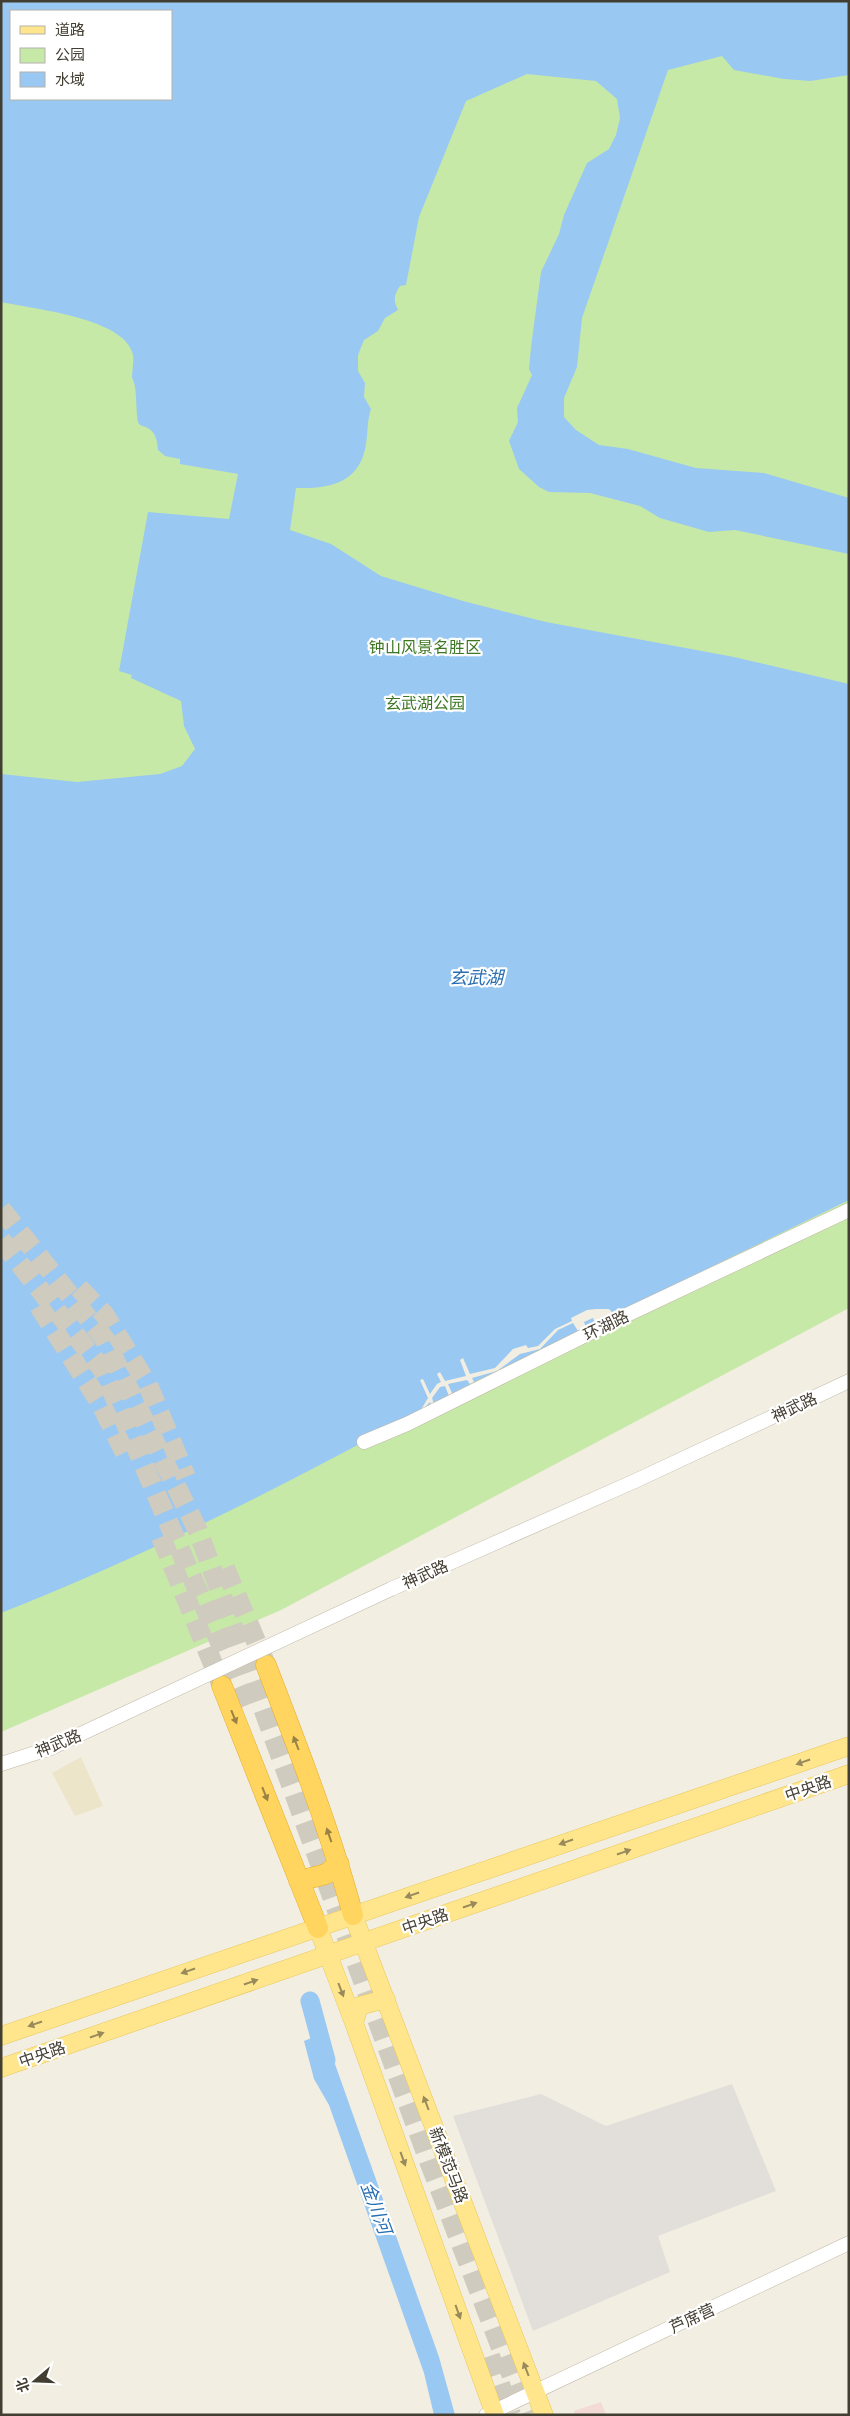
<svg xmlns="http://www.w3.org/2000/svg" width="850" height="2416" font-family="'Sofia Sans Condensed','Noto Sans SC',sans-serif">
<rect width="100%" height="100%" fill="#f2eee2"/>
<!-- education -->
<path fill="#ece5ca" d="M 81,1757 L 103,1806 L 75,1816 L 52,1773 Z"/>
<!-- medical -->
<path fill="#f4dad4" d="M 601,2402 L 606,2415 L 575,2415 L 574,2411 Z"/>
<!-- green -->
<path fill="#c7e9a7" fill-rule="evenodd" d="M 1,1 L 849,1 L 849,1308 L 281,1610 L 1,1732 ZM 11,11 L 171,11 L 171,99 L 11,99 Z"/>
<!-- parking -->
<path fill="#e2dfdb" d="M 732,2084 L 776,2191 L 658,2236 L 670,2272 L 533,2331 L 453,2116 L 541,2094 L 606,2126 Z"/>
<!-- water -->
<path fill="#99c8f3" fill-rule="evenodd" d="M 1,1 L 849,1 L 849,75 L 810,81 L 784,79 L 734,70 L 722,56 L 668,70 L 582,318 L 577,367 L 564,398 L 564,417 L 576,430 L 599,445 L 628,449 L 696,468 L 764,473 L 849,498 L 849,554 L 735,530 L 709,532 L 660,518 L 640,506 L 590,493 L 549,492 L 539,487 L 519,469 L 509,441 L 518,422 L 517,408 L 532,375 L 529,369 L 531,347 L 541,272 L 559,234 L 564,215 L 587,163 L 609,149 L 616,135 L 620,118 L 617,99 L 596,81 L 527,74 L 466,101 L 419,217 L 406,285 L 400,286 C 394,295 393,300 398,310 L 385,318 L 378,331 L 364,340 L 358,355 L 358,371 L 365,383 L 364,397 L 371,409 C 367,421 368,431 366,444 C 360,483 330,489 296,488 L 290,530 L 331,544 L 381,576 L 463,601 L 546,622 L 734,657 L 849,684 L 849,1200 L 474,1382 C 455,1392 436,1403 418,1413 C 282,1486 144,1557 1,1613 L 1,774 L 77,782 L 160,774 L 182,766 L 195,749 L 184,726 L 181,701 L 131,678 L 132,675 L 119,671 L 148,512 L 229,519 L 238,474 L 180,464 L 180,459 L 165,456 L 158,450 C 157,440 156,432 146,427 C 144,426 141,426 139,424 C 135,418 138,386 132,378 C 132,371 134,362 133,355 C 126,318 33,309 1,302 ZM 11,11 L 171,11 L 171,99 L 11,99 Z
M 324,2033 L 439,2357 L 455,2415 L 434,2415 L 424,2373 L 329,2105 L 314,2079 L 304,2041 Z"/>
<!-- pier -->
<path fill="#f2eee2" d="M 596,1309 L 609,1309 L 614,1314 L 595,1323 L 593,1318 L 584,1322 L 586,1327 L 578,1331 L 573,1323 L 558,1330 L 540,1349 L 520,1354 L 497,1371 L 472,1378 L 474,1382 L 470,1384 L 467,1380 L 448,1384 L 452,1393 L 449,1396 L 445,1386 L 440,1387 L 432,1398 L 434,1404 L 431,1405 L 430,1402 L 419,1413 L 428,1398 L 420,1380 L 423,1379 L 430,1394 L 437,1384 L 441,1382 L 437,1374 L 440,1372 L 445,1381 L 466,1376 L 460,1360 L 463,1358 L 470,1374 L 495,1368 L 513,1349 L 526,1345 L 528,1348 L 538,1346 L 555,1329 L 572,1321 L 571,1318 L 587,1310 Z"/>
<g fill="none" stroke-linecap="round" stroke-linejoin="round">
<!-- river -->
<path stroke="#99c8f3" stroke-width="19" d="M 310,2001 L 326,2060"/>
<!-- highway-tunnel -->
<path stroke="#cfcbbf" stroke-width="20" stroke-dasharray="20 10" stroke-linecap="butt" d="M 1,1209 L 104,1338 L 198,1531 L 429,2161 L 527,2415
M 1,1240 L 103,1370 L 248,1708
M 79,1288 L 104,1314 L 148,1385 L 186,1477
M 39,1306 L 101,1404 L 126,1455
M 161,1537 L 222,1686
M 225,1568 L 266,1665
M 490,2356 L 511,2415"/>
<defs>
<path id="minor" d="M 364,1442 L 407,1424 L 614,1321 L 849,1210
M 391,1589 L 635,1481 L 849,1381
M 1,1764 L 51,1748 L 102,1724
M 486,2415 L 849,2243"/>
<path id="major" d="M 353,1915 L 544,2415
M 318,1928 L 354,2023 L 495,2415
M 354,2023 L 359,2006 L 386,1999
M 1,2036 L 849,1746
M 1,2068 L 849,1774"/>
<path id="highway" d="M 266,1665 C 298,1748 330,1830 353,1915
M 222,1686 L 318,1928
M 299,1881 L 326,1874 L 339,1864"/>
</defs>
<!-- minor casing -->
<use href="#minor" stroke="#c0b9a7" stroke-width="15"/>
<!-- major casing -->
<use href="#major" stroke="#e9c758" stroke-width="19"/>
<!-- highway casing -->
<use href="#highway" stroke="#e5ac29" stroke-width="21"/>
<!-- minor -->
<use href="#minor" stroke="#fff" stroke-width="14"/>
<!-- major -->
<use href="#major" stroke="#ffe68d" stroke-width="18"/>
<!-- highway -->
<use href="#highway" stroke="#ffd55f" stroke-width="20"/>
<defs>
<path id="minor-bridge" d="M 102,1724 L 391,1589"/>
</defs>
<!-- minor-bridge casing -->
<use href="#minor-bridge" stroke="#c0b9a7" stroke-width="15" stroke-linecap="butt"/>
<!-- minor-bridge -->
<use href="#minor-bridge" stroke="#fff" stroke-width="14"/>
</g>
<!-- one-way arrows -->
<defs><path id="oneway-solid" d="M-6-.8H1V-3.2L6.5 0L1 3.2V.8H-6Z" transform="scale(1.25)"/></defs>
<g fill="#988246">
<use href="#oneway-solid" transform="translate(234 1717) rotate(68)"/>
<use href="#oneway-solid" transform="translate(296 1743) rotate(-111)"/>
<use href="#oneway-solid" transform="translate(265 1794) rotate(68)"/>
<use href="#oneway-solid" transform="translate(329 1835) rotate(-109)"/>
</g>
<g fill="#988a5b">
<use href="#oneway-solid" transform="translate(803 1762) rotate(161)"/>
<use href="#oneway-solid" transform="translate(566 1842) rotate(161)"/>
<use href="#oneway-solid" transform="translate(624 1852) rotate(-19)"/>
<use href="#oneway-solid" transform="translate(412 1895) rotate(161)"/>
<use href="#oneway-solid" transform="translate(470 1905) rotate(-19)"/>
<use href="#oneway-solid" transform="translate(188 1971) rotate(161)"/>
<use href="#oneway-solid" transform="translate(251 1982) rotate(-19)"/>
<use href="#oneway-solid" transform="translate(341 1990) rotate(69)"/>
<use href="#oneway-solid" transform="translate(35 2024) rotate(161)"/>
<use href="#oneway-solid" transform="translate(97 2035) rotate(-19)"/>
<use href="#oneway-solid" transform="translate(426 2103) rotate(-111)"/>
<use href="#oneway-solid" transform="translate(403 2159) rotate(70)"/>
<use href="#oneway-solid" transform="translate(458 2312) rotate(70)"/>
<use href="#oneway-solid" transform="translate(526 2369) rotate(-111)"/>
</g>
<g text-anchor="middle" stroke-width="4.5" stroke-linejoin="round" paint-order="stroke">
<!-- park labels -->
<g font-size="16" fill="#3d7723" stroke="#fff">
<text x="425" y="653">钟山风景名胜区</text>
<text x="425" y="709">玄武湖公园</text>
</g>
<!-- street labels -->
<g font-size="16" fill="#433e32" stroke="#fff">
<text transform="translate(606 1325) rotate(-26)" y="6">环湖路</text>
<text transform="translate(794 1407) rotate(-25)" y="6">神武路</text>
<text transform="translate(425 1574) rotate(-24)" y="6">神武路</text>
<text transform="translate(58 1743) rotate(-22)" y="6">神武路</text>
<text transform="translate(808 1788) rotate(-19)" y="6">中央路</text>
<text transform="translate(425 1921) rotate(-19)" y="6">中央路</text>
<text transform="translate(42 2054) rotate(-19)" y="6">中央路</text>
<text transform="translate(449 2165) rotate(69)" y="6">新模范马路</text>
<text transform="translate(692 2318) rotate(-25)" y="6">芦席营</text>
</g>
<!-- water labels -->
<g font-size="18" font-style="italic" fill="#276eb3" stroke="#fff">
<text x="476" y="984">玄武湖</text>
<text transform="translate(376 2208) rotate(69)" y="6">金川河</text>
</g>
</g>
<!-- border -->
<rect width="850" height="2416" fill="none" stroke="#433e32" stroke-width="5"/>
<!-- legend -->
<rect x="10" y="10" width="162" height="90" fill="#ffffff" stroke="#b4b2ad"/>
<rect x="20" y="26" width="25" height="8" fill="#ffe68d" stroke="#b4b2ad"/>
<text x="55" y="35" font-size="15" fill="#433e32">道路</text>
<rect x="20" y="48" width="25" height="15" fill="#c7e9a7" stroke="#b4b2ad"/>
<text x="55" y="60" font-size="15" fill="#433e32">公园</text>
<rect x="20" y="72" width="25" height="15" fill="#99c8f3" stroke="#b4b2ad"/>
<text x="55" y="85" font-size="15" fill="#433e32">水域</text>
<!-- north arrow -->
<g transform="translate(35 2381) rotate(251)" stroke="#ffffff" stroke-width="4" paint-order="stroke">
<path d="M0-4L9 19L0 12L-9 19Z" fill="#433e32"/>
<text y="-8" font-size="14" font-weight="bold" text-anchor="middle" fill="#433e32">北</text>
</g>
</svg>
